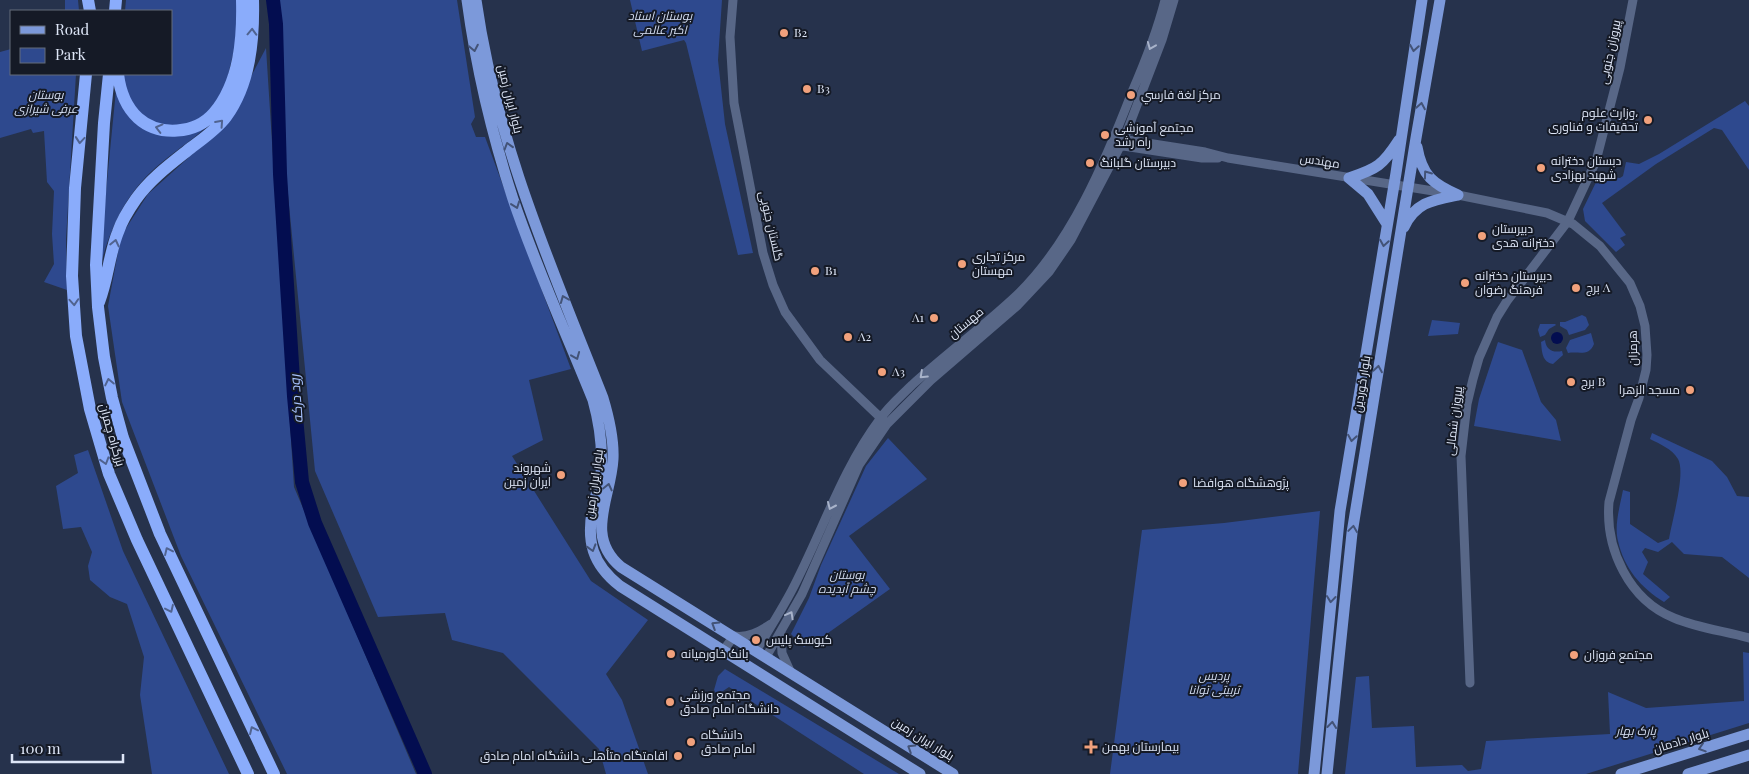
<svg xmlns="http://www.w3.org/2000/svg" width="1749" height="774" font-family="'Playfair Display',Cairo,serif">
<rect width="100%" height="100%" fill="#26324c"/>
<!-- green -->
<path fill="#2e498e" d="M 65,0 L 78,0 L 79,11 L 65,11 Z
M 126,0 L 239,0 L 237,37 L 226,84 L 209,113 L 192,123 L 169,127 L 149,121 L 130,103 L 122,74 L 171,74 L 171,11 L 125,11 Z
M 269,0 L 457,0 L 475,117 L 471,124 L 476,137 L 485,137 L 571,369 L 529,380 L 543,440 L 512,456 L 591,581 L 648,620 L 606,674 L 622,700 L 648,774 L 606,774 L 599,749 L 503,653 L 452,640 L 445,613 L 378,617 L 315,471 Z
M 630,0 L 722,0 L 718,60 L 725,124 L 753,253 L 738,255 L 686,43 L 684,40 L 642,51 Z
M 266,48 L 294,487 L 416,774 L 287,774 L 181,556 L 122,402 L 108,306 L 121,236 L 148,194 L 226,124 Z
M 11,49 L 11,74 L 76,74 L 66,239 L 67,290 L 44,282 L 54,264 L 52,234 L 54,191 L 47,182 L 44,131 L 33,133 L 31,129 L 0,138 L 0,52 Z
M 116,90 L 152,131 L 214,120 C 198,136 179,148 161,163 C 129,189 113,221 102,260 L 102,232 Z
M 1745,101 L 1749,106 L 1749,170 L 1722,130 L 1714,128 L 1656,164 L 1602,203 L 1626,235 L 1620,238 L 1625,245 L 1616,252 L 1585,221 L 1583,209 L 1599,176 L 1620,178 L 1623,176 L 1626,162 L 1639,164 L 1659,154 Z
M 1582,315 L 1586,317 L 1589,325 L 1585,330 L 1569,335 L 1567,330 L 1560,326 L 1560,322 L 1565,322 Z
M 1432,320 L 1460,323 L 1458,334 L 1428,336 Z
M 1540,324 L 1555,324 L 1556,325 L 1549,329 L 1545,335 L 1540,337 L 1538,330 Z
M 1591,333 L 1594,344 C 1589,357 1579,351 1568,353 L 1566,348 L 1570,340 Z
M 1545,340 C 1546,350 1553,353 1562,351 L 1563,355 L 1553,364 C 1542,362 1542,352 1541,342 Z
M 1498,342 L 1522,350 L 1541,402 L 1556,420 L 1561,441 L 1474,426 L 1479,399 Z
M 1652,433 L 1712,461 L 1727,477 L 1737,496 L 1749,497 L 1749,578 L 1722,557 L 1684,554 L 1672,542 L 1658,552 L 1645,548 L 1642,552 L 1648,562 L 1643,574 L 1670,597 L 1664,602 C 1641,588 1624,568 1618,541 C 1614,525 1620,506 1623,490 L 1630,492 L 1630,524 L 1658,543 L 1669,539 C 1672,521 1686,473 1678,459 C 1672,449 1660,444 1650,439 Z
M 888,438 L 927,479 L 849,536 L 890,589 L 821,638 L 804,647 L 791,634 L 809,598 L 821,565 L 866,466 Z
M 88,450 L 123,551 L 229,774 L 152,774 L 140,695 L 144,657 L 127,604 L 110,597 L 90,580 L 88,566 L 92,552 L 81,527 L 63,529 L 56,486 L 78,473 L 74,455 Z
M 1320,511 L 1298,774 L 1110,774 L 1142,530 L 1224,523 Z
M 1743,652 L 1749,653 L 1749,723 L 1586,774 L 1345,774 L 1356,677 L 1369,676 L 1372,728 L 1414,726 L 1416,767 L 1462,765 L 1468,771 L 1481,769 L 1486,741 L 1610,734 L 1608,692 L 1646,708 L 1744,701 Z
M 725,669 L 894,771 L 899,774 L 864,774 L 729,687 L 717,695 L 714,690 L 718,676 Z"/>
<!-- water -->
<path fill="#030d50" d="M1551 338a6 6 0 1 1 12 0a6 6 0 1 1-12 0Z"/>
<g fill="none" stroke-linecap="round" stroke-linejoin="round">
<!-- river -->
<path stroke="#030d50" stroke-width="14" d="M 273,0 L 276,24 L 280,174 L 294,396 L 302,482 L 315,523 L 425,774"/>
<!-- minor -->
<path stroke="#586787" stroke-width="9" d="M 733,0 L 730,37 L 734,103 L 763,253 L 773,285 L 785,312 L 820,360 L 884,421
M 1115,138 L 1205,152 L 1228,158 L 1458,195 L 1547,213 L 1573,224 L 1600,246 L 1630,283 L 1640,306 L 1645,326 L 1647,355 L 1646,370 L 1639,398 L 1631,420 L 1609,502 C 1605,549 1629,600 1674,618 C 1698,628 1724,631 1749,638
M 1117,145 L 1202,158 L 1218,158
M 781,633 L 782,653 L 791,673
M 723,651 L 734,636 C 748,638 759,632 771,624
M 756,651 C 768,631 781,611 792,590 C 822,533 841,471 880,419 C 889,406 901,396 912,385 C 946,354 983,327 1017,295 C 1071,243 1105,162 1132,92 C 1145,62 1157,32 1165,0
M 766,657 L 802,594 L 859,465 L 887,424 L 931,380 L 1018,305 L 1049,272 L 1071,240 L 1124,139 L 1162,40 L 1174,0
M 1470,683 L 1461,456 L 1467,404 L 1473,379 L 1479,358 L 1497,317 L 1507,301 L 1568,221 L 1596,161 L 1620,68 L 1633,0"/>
<!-- major -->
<path stroke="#7c99da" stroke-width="11" d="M 467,0 C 476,67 492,135 513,199 C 536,267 566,333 593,400 C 600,425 603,447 601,473 C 600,485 595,496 593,507 C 586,541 592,564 620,586 L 920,774
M 476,0 C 496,142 551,266 603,398 C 609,418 614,438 613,459 C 611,498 584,536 621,567 L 953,774
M 1417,147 C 1422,176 1433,184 1458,195
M 1349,178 C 1377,169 1383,165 1399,140
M 1349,178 L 1368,194 L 1387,224
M 1404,227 C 1416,202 1433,200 1458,195
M 1314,774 L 1340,511 L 1396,173 L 1422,0
M 1327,774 L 1352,533 L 1416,138 L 1440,0
M 1621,774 L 1749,734
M 1688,774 L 1749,755"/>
<!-- highway -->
<path stroke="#8aacfb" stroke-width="12" d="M 88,0 L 90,11
M 115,11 L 116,0
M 86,74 L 75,188 L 72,276 L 76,336 L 90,409 L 109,474 L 137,540 L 248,774
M 109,74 L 104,123 L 96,265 L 98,307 L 104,357 L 112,398 L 123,438 L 160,534 L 274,774
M 118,74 C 120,91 125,106 138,118 C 159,137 196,134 214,113 C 240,82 243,38 242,0
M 99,302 C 108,279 109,254 118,232 C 122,220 129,209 136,199 C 151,178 172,163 192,147 C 204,138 217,129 226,117 C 250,84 254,40 253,0"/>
</g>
<!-- one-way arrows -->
<defs><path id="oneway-chevron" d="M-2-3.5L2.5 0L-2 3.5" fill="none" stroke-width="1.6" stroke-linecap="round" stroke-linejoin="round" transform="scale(1.25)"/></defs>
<g stroke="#506390">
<use href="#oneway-chevron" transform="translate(252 32) rotate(-88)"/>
<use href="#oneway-chevron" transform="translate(220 123) rotate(-48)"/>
<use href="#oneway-chevron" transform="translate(159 128) rotate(-166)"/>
<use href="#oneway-chevron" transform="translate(80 140) rotate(95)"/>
<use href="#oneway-chevron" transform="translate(115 243) rotate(-77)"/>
<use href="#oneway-chevron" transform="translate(74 302) rotate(86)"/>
<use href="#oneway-chevron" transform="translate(109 382) rotate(-102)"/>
<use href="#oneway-chevron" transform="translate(105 461) rotate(73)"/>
<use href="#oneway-chevron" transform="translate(168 551) rotate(-115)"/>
<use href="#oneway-chevron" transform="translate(170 609) rotate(65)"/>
<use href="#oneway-chevron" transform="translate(253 730) rotate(-115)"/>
</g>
<g stroke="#a8b3ca">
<use href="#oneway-chevron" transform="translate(1151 46) rotate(112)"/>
<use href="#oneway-chevron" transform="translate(923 375) rotate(137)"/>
<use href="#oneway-chevron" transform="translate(831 506) rotate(114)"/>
<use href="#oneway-chevron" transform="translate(790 615) rotate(-61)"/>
</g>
<g stroke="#435377">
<use href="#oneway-chevron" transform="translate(474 48) rotate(79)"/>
<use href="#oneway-chevron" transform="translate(1414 48) rotate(99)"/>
<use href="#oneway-chevron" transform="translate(1421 106) rotate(-80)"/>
<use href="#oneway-chevron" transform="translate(508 146) rotate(-107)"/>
<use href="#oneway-chevron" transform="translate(1427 174) rotate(-126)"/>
<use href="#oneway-chevron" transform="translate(516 205) rotate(70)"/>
<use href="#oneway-chevron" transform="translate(1384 243) rotate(99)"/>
<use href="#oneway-chevron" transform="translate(564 299) rotate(-112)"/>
<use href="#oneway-chevron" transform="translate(576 356) rotate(68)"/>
<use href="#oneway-chevron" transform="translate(1378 369) rotate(-81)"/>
<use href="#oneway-chevron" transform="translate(1352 438) rotate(99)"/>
<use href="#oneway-chevron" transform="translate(608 487) rotate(-77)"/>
<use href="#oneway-chevron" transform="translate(1353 529) rotate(-82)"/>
<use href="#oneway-chevron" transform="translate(592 548) rotate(73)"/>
<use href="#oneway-chevron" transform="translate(1331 599) rotate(96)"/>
<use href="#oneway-chevron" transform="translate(715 625) rotate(-148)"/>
<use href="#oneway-chevron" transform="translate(1332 725) rotate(-84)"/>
<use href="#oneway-chevron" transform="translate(911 748) rotate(-148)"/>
<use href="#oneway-chevron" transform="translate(1702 748) rotate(162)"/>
</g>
<!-- markers -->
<g fill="#f1a17c" stroke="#151a26" stroke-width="2">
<circle cx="784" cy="33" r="5"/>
<circle cx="807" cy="89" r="5"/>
<circle cx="1131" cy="95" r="5"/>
<circle cx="1648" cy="120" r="5"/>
<circle cx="1105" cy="135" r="5"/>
<circle cx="1090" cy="163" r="5"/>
<circle cx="1541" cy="168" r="5"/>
<circle cx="1482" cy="236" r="5"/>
<circle cx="962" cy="264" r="5"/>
<circle cx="815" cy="271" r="5"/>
<circle cx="1465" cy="283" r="5"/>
<circle cx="1576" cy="288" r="5"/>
<circle cx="934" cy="318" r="5"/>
<circle cx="848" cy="337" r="5"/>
<circle cx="882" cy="372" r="5"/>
<circle cx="1571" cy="382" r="5"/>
<circle cx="1690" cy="390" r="5"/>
<circle cx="561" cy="475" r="5"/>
<circle cx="1183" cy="483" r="5"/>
<circle cx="756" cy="640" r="5"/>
<circle cx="671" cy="654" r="5"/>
<circle cx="1574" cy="655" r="5"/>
<circle cx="670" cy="702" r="5"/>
<circle cx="691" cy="742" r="5"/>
<path d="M1088.5 739.5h5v5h5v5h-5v5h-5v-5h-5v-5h5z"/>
<circle cx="678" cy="756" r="5"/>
</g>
<g text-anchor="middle" stroke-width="4" stroke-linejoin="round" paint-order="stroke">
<!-- park labels -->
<g font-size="12" font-style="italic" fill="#d4def2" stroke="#151a26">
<text x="660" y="20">بوستان استاد<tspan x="660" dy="14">اکبر عالمی</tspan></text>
<text x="46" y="99">بوستان<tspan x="46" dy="14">عرفی شیرازی</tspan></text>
<text x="847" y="579">بوستان<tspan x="847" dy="14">چشم آبدیده</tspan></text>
<text x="1214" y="680">پردیس<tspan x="1214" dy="14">تربیتی توانا</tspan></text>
<text x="1636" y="735">پارک بهار</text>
</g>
<!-- poi labels -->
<g font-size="12" fill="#dee6f7" stroke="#151a26" text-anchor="start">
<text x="794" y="37">B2</text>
<text x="817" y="93">B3</text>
<text x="1141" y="99">مركز لغة فارسي</text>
<text x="1638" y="117" text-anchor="end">وزارت علوم،<tspan x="1638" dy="14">تحقیقات و فناوری</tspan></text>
<text x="1115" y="132">مجتمع آموزشی<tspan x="1115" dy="14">راه رشد</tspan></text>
<text x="1551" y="165">دبستان دخترانه<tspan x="1551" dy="14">شهید بهزادی</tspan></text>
<text x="1100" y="167">دبیرستان گلبانگ</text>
<text x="1492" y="233">دبیرستان<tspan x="1492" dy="14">دخترانه هدی</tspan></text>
<text x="972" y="261">مرکز تجاری<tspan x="972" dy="14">مهستان</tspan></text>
<text x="825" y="275">B1</text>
<text x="1475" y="280">دبیرستان دخترانه<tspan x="1475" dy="14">فرهنگ رضوان</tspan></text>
<text x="1586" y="292">برج A</text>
<text x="924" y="322" text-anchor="end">A1</text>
<text x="858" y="341">A2</text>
<text x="892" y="376">A3</text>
<text x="1581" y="386">برج B</text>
<text x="1680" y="394" text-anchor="end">مسجد الزهرا</text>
<text x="551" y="472" text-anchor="end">شهروند<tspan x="551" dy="14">ایران زمین</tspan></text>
<text x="1193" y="487">پژوهشگاه هوافضا</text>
<text x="766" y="644">کیوسک پلیس</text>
<text x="681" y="658">بانک خاورمیانه</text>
<text x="1584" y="659">مجتمع فروزان</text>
<text x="680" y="699">مجتمع ورزشی<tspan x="680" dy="14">دانشگاه امام صادق</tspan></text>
<text x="701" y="739">دانشگاه<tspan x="701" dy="14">امام صادق</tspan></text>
<text x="1102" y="751">بیمارستان بهمن</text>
<text x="668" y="760" text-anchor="end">اقامتگاه متأهلی دانشگاه امام صادق</text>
</g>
<!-- street labels -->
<g font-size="12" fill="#dee6f7" stroke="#151a26">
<text transform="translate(1610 52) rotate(-78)" y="4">پیروزان جنوبی</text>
<text transform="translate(510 99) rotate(76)" y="4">بلوار ایران زمین</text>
<text transform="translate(1320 161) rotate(9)" y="4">مهندس</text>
<text transform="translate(771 226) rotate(77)" y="4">گلستان جنوبی</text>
<text transform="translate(966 323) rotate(-40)" y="4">مهستان</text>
<text transform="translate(1633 348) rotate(-91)" y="4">هرمزان</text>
<text transform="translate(1362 384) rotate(-81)" y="4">بلوار خوردین</text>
<text transform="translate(1454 421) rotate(-83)" y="4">پیروزان شمالی</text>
<text transform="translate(112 435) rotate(74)" y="4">بزرگراه چمران</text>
<text transform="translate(594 484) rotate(-82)" y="4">بلوار ایران زمین</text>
<text transform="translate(923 739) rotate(32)" y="4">بلوار ایران زمین</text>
<text transform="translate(1681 741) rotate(-17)" y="4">بلوار دادمان</text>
</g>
<!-- water labels -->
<g font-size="14" font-style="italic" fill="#a7c2fe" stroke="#151a26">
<text transform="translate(296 399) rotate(-94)" y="5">رود درکه</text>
</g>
</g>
<!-- legend -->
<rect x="10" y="10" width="162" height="65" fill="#151a26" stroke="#656c7a"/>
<rect x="20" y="26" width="25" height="8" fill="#7c99da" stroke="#656c7a"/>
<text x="55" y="35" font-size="15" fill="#dee6f7">Road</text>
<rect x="20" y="48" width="25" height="15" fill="#2e498e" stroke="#656c7a"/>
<text x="55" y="60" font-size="15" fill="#dee6f7">Park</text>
<!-- scale -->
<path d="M12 754v8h111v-8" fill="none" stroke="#dee6f7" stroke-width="2.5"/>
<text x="20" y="754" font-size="15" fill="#dee6f7" stroke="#151a26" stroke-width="4" paint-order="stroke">100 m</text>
</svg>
